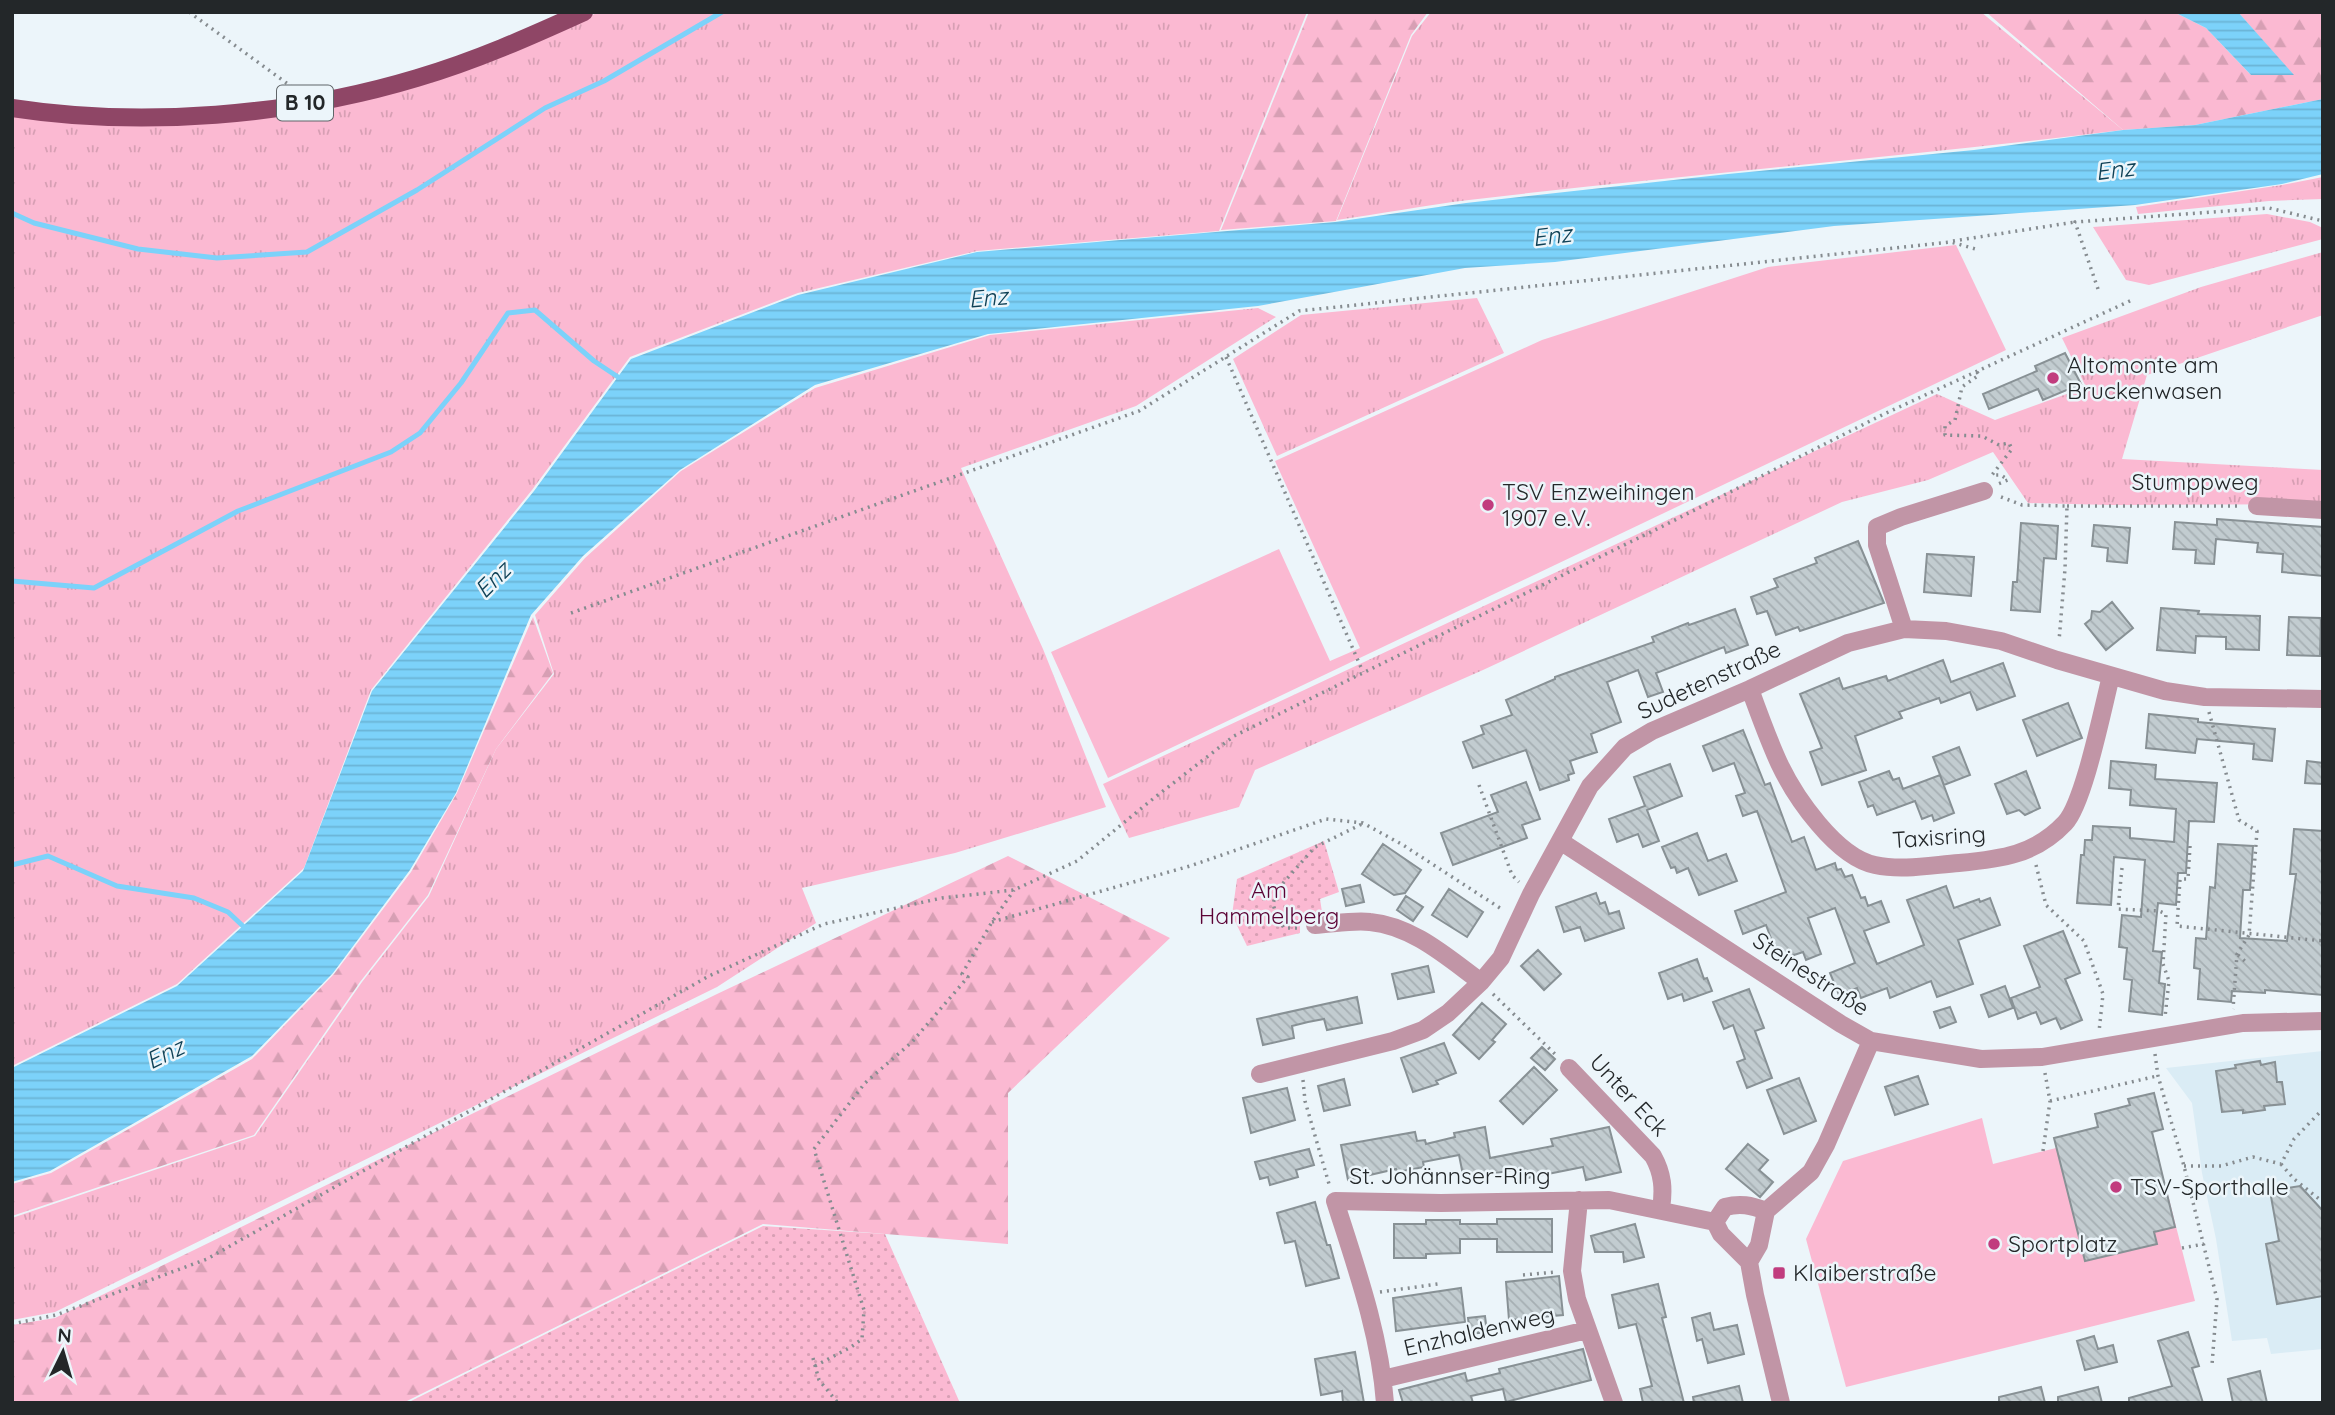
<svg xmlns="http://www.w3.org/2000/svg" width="2335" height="1415" font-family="Quicksand,sans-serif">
<defs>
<pattern id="grass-tufts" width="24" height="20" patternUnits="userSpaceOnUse" patternTransform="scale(1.75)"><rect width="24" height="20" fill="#fbb9d2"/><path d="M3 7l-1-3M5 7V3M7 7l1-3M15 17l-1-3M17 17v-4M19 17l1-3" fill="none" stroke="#d79fb4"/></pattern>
<pattern id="forest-firs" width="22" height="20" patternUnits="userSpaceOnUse" patternTransform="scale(1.75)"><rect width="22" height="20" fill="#fbb9d2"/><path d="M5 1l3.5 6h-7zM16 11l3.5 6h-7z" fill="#d79fb4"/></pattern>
<pattern id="park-dots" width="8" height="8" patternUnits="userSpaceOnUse" patternTransform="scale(1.75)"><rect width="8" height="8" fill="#fbb9d2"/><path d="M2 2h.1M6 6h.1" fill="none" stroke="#d79fb4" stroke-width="1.8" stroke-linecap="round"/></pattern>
<pattern id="water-rules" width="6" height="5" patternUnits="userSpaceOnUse" patternTransform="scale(1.75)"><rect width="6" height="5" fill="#7cd2fa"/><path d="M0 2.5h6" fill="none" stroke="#6bb4d6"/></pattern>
<pattern id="building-back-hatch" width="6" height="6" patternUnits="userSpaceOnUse" patternTransform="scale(1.75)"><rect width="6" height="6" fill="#c2ccd0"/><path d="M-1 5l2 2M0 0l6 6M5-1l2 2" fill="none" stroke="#a6afb3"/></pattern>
</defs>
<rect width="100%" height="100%" fill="#ecf5fa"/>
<!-- built -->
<path fill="#daecf5" d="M 2323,1051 L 2323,1349 L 2271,1354 L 2267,1338 L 2232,1341 L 2216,1239 L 2202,1173 L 2192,1103 L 2166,1068 Z"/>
<!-- grass -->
<path fill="url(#grass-tufts)" d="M 599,12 L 1307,12 L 1219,231 L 977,251 L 798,293 L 630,357 L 532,490 L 371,690 L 304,868 L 177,984 L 12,1066 L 12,113 L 202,121 L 510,52 Z
M 1431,12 L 1981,12 L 2123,130 C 1905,157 1687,174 1469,200 C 1425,205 1381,214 1337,220 L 1412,36 Z
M 2323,177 L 2323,199 L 2269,201 L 2138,214 L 2136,207 L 2282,185 Z
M 2267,214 L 2310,222 L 2323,228 L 2323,239 L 2149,285 L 2126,280 L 2093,227 Z
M 2323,252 L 2323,315 L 2147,375 L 2122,459 L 2323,470 L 2323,504 L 2109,505 L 2028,503 L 1993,452 L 1928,480 L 1842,502 L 1483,670 L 1255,770 L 1239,807 L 1129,838 L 1103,784 L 1937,394 L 1995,420 L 2086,387 L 2062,338 L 2201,287 Z
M 1477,298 L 1504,353 L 1277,456 L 1233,359 L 1301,315 Z
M 1258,308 L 1276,317 L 1136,406 L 961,468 L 1043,649 L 1106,807 L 955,853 L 802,888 L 816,923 L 717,987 L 55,1312 L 12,1320 L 12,1218 L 255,1136 L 362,982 L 429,896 L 496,749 L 554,674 L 535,615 L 585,558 L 681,471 L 815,388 L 990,335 Z"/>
<!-- forest -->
<path fill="url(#forest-firs)" d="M 1309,12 L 1428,12 L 1411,35 L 1336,221 L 1221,230 Z
M 1986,12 L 2174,12 L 2206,28 L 2251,75 L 2293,75 L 2238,12 L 2323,12 L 2323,99 L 2195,125 L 2123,130 Z
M 533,617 L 553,673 L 496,749 L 428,895 L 360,982 L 254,1135 L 12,1216 L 12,1184 L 51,1173 L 252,1059 L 334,974 L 411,872 L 457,793 Z
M 1008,856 L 1170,938 L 1008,1093 L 1008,1244 L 763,1224 L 403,1403 L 12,1403 L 12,1325 L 55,1318 L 717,994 Z"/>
<!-- park -->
<path fill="url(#park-dots)" d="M 1324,841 L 1339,892 L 1320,899 L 1322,912 L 1300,920 L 1300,933 L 1247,946 L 1232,915 L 1237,879 Z
M 763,1226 L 885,1234 L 960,1403 L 407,1403 Z"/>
<!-- pitch -->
<path fill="#fbb9d2" d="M 1956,245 L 2006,350 L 1108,778 L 1051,652 L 1279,549 L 1330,661 L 1360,648 L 1275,461 L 1542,340 L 1768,267 Z
M 2154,1093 L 2163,1129 L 2152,1132 L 2195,1301 L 1846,1387 L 1806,1239 L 1843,1161 L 1982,1118 L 1993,1164 L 2056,1148 L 2098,1127 L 2095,1114 L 2129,1105 L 2128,1099 Z"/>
<!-- water -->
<path fill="url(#water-rules)" d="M 2174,12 L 2238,12 L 2294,75 L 2251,75 L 2206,28 Z
M 2323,99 L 2323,174 L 2282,184 L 2135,205 L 1834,226 L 1555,262 L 1465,268 L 1258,306 L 988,334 L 815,385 L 680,470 L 583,556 L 531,615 L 456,793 L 410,870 L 333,973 L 252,1056 L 50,1171 L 12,1182 L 12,1068 L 177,986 L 303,871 L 372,691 L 534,491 L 631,359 L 798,295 L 977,252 L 1335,222 L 1466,203 L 1728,174 L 1974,150 L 2123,130 L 2195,125 Z"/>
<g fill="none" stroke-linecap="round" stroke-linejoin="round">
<!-- stream -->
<path stroke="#7cd2fa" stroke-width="5" d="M 12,213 L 34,223 L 138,249 L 217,258 L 307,252 L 417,190 L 545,108 L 604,81 L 722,12
M 12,581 L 94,588 L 238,511 L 391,452 L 420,433 L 461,383 L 508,313 L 535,310 L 594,361 L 618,377
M 12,865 L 48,856 L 117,886 L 194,898 L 228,912 L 244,927"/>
</g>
<!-- building -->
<path fill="url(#building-back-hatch)" stroke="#889195" stroke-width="2" d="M 2065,353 L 2081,384 L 2043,400 L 2038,389 L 1989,409 L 1983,394 L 2037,371 L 2035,366 Z
M 2217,519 L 2323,527 L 2323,576 L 2282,572 L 2283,554 L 2257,552 L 2258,543 L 2216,539 L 2214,564 L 2195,563 L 2196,550 L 2173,549 L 2175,522 L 2217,525 Z
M 2021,523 L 2058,526 L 2056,559 L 2044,558 L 2040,612 L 2011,610 L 2013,582 L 2017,582 Z
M 2094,525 L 2130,528 L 2127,563 L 2107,561 L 2108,548 L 2092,546 Z
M 1858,541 L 1884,603 L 1800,631 L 1798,627 L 1776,635 L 1767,611 L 1757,614 L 1751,597 L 1778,587 L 1774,579 L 1817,563 L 1815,558 Z
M 1927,554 L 1974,557 L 1971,596 L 1924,592 Z
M 2112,602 L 2133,628 L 2106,650 L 2085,624 L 2091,619 L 2092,611 L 2100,612 Z
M 2161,608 L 2199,611 L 2198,614 L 2260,616 L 2259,650 L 2226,649 L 2226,637 L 2196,636 L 2195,653 L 2157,650 Z
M 1735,609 L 1748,645 L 1726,653 L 1724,647 L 1656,673 L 1663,692 L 1648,697 L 1638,670 L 1607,682 L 1621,722 L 1591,734 L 1597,752 L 1570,761 L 1574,773 L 1568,775 L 1569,780 L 1540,790 L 1526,750 L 1473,768 L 1463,742 L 1484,734 L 1481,726 L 1512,715 L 1506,700 L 1555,679 L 1555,677 L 1654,642 L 1652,637 L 1688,623 L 1689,625 Z
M 2289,617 L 2321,618 L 2320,656 L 2287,655 Z
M 1943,660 L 1951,682 L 2003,663 L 2015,696 L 1977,710 L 1970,692 L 1941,703 L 1939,698 L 1899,712 L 1902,718 L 1855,736 L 1866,770 L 1822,785 L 1810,752 L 1822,748 L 1800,694 L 1839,678 L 1843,689 L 1886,676 L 1888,681 Z
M 2068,703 L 2082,738 L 2037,756 L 2023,720 Z
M 2149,714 L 2198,719 L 2198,722 L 2275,729 L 2272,761 L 2253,759 L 2254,744 L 2197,739 L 2195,753 L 2146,748 Z
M 1743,730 L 1765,785 L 1770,783 L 1792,842 L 1804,837 L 1816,870 L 1835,863 L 1837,870 L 1841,869 L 1845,877 L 1852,875 L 1861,898 L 1865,897 L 1868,906 L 1881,901 L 1889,922 L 1864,931 L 1877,964 L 1924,945 L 1907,900 L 1946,886 L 1954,908 L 1979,899 L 1980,902 L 1990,898 L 2000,925 L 1958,940 L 1973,984 L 1937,997 L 1931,981 L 1890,998 L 1887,988 L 1861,998 L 1857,988 L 1839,995 L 1830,973 L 1855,963 L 1835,908 L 1808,918 L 1821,954 L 1806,960 L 1803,952 L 1779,960 L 1766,925 L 1743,934 L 1735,911 L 1786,892 L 1757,811 L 1743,816 L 1736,796 L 1745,793 L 1734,763 L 1713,771 L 1703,746 Z
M 1959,747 L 1970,775 L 1944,785 L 1933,757 Z
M 2111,761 L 2156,765 L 2155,779 L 2217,783 L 2214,822 L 2189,821 L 2186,873 L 2178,873 L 2176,905 L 2158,903 L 2153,951 L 2162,952 L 2159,983 L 2165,984 L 2162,1015 L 2129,1011 L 2132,980 L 2124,979 L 2127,948 L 2119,947 L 2122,915 L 2141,917 L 2145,860 L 2114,857 L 2111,905 L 2077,903 L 2081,855 L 2084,855 L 2085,840 L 2092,840 L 2093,826 L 2130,828 L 2130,838 L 2174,842 L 2176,809 L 2130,805 L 2131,790 L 2109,788 Z
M 2307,761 L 2323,763 L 2323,784 L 2305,783 Z
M 1670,764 L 1682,796 L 1647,810 L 1659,841 L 1643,847 L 1638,834 L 1617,842 L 1609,819 L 1645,806 L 1634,777 Z
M 1889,771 L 1893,780 L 1899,778 L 1903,789 L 1940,775 L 1954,813 L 1934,821 L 1932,815 L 1922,819 L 1915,801 L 1877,815 L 1873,805 L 1868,807 L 1859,782 Z
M 2026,771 L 2040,808 L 2025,815 L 2019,810 L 2007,814 L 1995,784 Z
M 1526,782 L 1540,819 L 1522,825 L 1527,838 L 1453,865 L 1441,833 L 1498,812 L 1491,795 Z
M 2294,829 L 2323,831 L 2323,995 L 2265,990 L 2265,993 L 2232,991 L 2231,1002 L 2198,999 L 2200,969 L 2194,968 L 2196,938 L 2206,939 L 2210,887 L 2215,888 L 2218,844 L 2253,846 L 2250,890 L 2243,890 L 2240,938 L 2287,941 L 2296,874 L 2290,874 Z
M 1697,833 L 1708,861 L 1726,854 L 1737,881 L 1699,895 L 1688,868 L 1677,873 L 1675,867 L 1671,868 L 1662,847 Z
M 1383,844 L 1421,870 L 1405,893 L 1394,895 L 1362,874 Z
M 1360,885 L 1364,902 L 1346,906 L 1342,889 Z
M 1449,889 L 1483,912 L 1467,937 L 1432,915 Z
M 1596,893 L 1600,904 L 1605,902 L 1609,914 L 1619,911 L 1624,928 L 1585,941 L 1580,927 L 1564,932 L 1556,907 Z
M 1406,896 L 1423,907 L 1413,921 L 1397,910 Z
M 2063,931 L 2080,973 L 2065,979 L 2082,1020 L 2061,1029 L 2056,1018 L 2041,1024 L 2036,1012 L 2018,1019 L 2011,998 L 2040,987 L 2024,946 Z
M 1538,950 L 1561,974 L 1544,990 L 1521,966 Z
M 1697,959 L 1704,979 L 1707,978 L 1712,991 L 1684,1001 L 1682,994 L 1668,999 L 1659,973 Z
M 1428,966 L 1434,992 L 1398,999 L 1392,974 Z
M 2005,986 L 2013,1008 L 1989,1017 L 1981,995 Z
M 1749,989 L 1764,1028 L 1755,1031 L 1772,1078 L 1747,1088 L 1737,1062 L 1745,1059 L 1733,1025 L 1724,1029 L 1713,1002 Z
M 1357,997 L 1362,1023 L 1327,1030 L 1324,1019 L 1308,1022 L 1292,1026 L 1294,1038 L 1263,1045 L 1257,1019 Z
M 1482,1003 L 1506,1024 L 1492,1040 L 1495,1042 L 1479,1059 L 1453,1035 Z
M 1950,1007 L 1956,1022 L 1940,1028 L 1934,1012 Z
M 1444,1043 L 1456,1073 L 1436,1081 L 1438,1084 L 1413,1092 L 1401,1058 Z
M 1542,1047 L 1555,1059 L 1545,1070 L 1531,1058 Z
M 2260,1061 L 2261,1065 L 2275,1062 L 2277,1082 L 2282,1082 L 2285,1104 L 2264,1106 L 2265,1110 L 2243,1113 L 2243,1110 L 2222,1112 L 2216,1071 L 2236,1068 L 2235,1065 Z
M 1534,1067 L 1557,1090 L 1523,1124 L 1500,1101 Z
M 1918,1076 L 1928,1104 L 1895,1115 L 1885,1087 Z
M 1799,1078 L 1816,1121 L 1784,1134 L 1767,1090 Z
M 1344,1079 L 1350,1105 L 1324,1111 L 1318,1086 Z
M 1287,1088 L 1295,1120 L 1251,1133 L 1243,1098 Z
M 2154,1093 L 2163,1129 L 2152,1132 L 2175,1227 L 2154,1232 L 2157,1244 L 2085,1261 L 2054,1138 L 2098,1127 L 2095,1114 L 2130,1105 L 2128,1099 Z
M 1485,1127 L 1490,1158 L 1553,1146 L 1551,1139 L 1609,1127 L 1621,1172 L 1586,1180 L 1583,1167 L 1523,1179 L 1521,1168 L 1464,1180 L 1459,1155 L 1423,1162 L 1424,1167 L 1397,1172 L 1396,1169 L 1348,1180 L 1341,1145 L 1415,1132 L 1417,1141 L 1425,1140 L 1426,1144 L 1455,1137 L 1454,1133 Z
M 1748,1144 L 1768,1160 L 1759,1170 L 1773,1182 L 1760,1197 L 1726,1169 Z
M 1309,1149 L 1314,1165 L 1296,1170 L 1298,1177 L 1270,1185 L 1268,1177 L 1260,1179 L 1255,1162 Z
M 2300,1186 L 2323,1211 L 2323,1296 L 2277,1304 L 2266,1244 L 2279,1241 L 2270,1191 Z
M 1315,1202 L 1327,1245 L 1330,1245 L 1339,1278 L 1306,1286 L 1295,1241 L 1285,1243 L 1277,1213 Z
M 1497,1219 L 1552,1219 L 1552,1252 L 1497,1252 L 1497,1239 L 1460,1239 L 1460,1253 L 1426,1254 L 1426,1258 L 1394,1258 L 1394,1224 L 1426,1224 L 1426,1220 L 1460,1220 L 1460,1224 L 1497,1224 Z
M 1635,1224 L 1644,1257 L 1624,1262 L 1623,1252 L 1595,1252 L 1591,1236 Z
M 1559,1276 L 1563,1315 L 1509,1320 L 1506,1282 Z
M 1658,1284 L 1666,1317 L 1662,1318 L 1684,1403 L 1643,1403 L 1640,1389 L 1652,1386 L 1636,1324 L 1619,1328 L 1612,1295 Z
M 1461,1288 L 1465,1322 L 1396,1331 L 1393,1298 Z
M 1710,1313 L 1714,1330 L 1737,1325 L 1744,1354 L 1708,1363 L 1702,1339 L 1697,1341 L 1692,1318 Z
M 1485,1316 L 1487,1332 L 1470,1334 L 1468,1318 Z
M 2188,1332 L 2199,1366 L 2192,1368 L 2203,1403 L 2129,1403 L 2129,1398 L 2172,1386 L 2158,1341 Z
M 2094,1336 L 2098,1349 L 2113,1345 L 2117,1362 L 2085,1370 L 2077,1341 Z
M 1583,1349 L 1591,1380 L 1506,1402 L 1503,1389 L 1471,1396 L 1473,1403 L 1403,1403 L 1399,1390 L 1465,1373 L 1467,1381 L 1500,1373 L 1499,1369 Z
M 1355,1352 L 1364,1403 L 1343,1403 L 1342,1391 L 1321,1395 L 1315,1359 Z
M 2260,1371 L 2267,1403 L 2233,1403 L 2228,1379 Z
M 1739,1386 L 1743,1403 L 1694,1403 L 1693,1397 Z
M 2041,1387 L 2045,1403 L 1999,1403 L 1999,1397 Z
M 2098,1387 L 2102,1403 L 2058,1403 L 2058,1397 Z"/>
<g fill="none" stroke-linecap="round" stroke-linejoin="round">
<!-- path -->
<path stroke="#868c90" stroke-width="3.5" stroke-dasharray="2 5" stroke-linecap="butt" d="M 189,12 L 292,87
M 1953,241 L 2075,222
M 2098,289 L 2075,222 L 2269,208 L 2323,221
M 1226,357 L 1363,672
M 1977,372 L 1979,375 L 1962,387 L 1955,420 L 1945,426 L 1945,435 L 1982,436 L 1999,445 L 2009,443 L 2012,449 L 1992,475 L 2001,475 L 2008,480 L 1998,484
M 2001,497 L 2022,505 L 2067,506 L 2065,569 L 2059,641
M 2067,506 L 2241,506
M 571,613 L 1139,411 L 1299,311 L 1951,242 L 1979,250
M 2209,712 L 2239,820 L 2257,831 L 2249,935 L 2237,954 L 2233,1009
M 1479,785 L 1512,875 L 1519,882
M 2190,846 L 2188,879 L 2180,879 L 2177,926 L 2323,941
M 2036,865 L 2046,905 L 2084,941 L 2103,994 L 2099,1032
M 2122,868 L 2118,909 L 2159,911 L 2166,914 L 2163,964 L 2169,981 L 2165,1017
M 992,922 L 1190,866 L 1326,819 L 1363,823 L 1403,845 L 1503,910
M 1297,928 L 1284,928 L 1277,917 L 1273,904 L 1277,890 L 1315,847 L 1362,824
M 2238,955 L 2247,963
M 1493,994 L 1558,1057
M 2155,1054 L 2158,1076 L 2184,1166 L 2217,1299 L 2212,1365
M 1303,1080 L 1305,1101 L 1329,1184
M 2050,1101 L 2157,1076
M 2043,1151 L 2050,1101 L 2045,1073
M 2281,1164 L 2294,1179 L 2323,1202
M 2184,1166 L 2221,1166 L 2253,1157 L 2281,1164 L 2294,1139 L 2323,1109
M 2182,1248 L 2204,1244
M 1523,1275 L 1556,1272
M 1380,1292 L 1438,1284
M 12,1324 L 56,1315 L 207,1259 L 709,976 L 824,924 L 942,898 L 1014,890 L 1077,861 L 1154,798 L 1234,736 L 1665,525 L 1884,414 L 2132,300
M 813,1358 L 819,1380 L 838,1403
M 815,1366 L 851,1347 L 862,1339 L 864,1310 L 814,1149 L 865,1083 L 912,1042 L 968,977 L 962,974 L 992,922 L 1014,890"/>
<!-- minor -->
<path stroke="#c195a6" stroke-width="18" d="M 2257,506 L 2323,510
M 1904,629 L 1877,545 L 1877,527 L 1901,517 L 1984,491
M 1750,689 C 1759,714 1768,739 1779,763 C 1795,797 1836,857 1875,865 C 1902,871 1932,865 1959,863 C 2001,859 2035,855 2065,823 C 2084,803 2103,707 2111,676
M 1560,841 L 1841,1024 L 1871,1041 L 1981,1059 L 2042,1057 L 2243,1023 L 2323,1021
M 1315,925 C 1333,924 1353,920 1370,922 C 1413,926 1448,958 1481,982
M 1569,1068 L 1653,1156 C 1663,1174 1664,1189 1661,1209
M 1260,1074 L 1393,1041 L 1423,1030 L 1448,1013 L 1481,982 L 1501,958 L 1531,894 L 1590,786 L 1625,747 L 1652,731 L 1750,689 L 1848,643 L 1904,629 L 1946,631 L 2001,641 L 2057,660 L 2165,691 L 2205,697 L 2323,699
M 1579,1200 L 1572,1271 L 1577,1299 L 1614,1403
M 1715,1222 L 1725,1207 C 1740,1203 1751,1205 1766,1211
M 1715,1222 L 1721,1234 L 1749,1262
M 1383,1379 L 1587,1330
M 1385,1403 C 1380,1334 1356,1267 1335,1201 L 1441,1203 L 1609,1200 L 1715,1222
M 1781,1403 L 1755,1295 L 1749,1262 L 1759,1245 L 1766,1211 L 1811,1172 L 1826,1145 L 1871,1041"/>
<!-- major -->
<path stroke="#8f4666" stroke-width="18" d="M 12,108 C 142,128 291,116 417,78 C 475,61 529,37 584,12"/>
</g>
<!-- markers -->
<g fill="#c13c7e" stroke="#ecf5fa" stroke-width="2.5">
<circle cx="2053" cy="378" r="7"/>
<circle cx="1488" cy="505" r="7"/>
<circle cx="2116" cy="1187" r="7"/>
<circle cx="1994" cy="1244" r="7"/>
<rect x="1772" y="1266" width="14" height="14" rx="3.5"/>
</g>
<g text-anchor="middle" stroke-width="5" stroke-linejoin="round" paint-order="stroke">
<!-- shield labels -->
<rect fill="#ecf5fa" stroke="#5f6568" stroke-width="2" x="277" y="85.5" width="56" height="35" rx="5"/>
<g font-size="21" font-weight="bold" fill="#232729">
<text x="305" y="110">B 10</text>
</g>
<!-- poi labels -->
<g font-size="23" fill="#232729" stroke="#ecf5fa" text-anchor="start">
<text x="2067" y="373">Altomonte am<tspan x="2067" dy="26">Bruckenwasen</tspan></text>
<text x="1502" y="500">TSV Enzweihingen<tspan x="1502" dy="26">1907 e.V.</tspan></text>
<text x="2130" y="1195">TSV-Sporthalle</text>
<text x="2008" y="1252">Sportplatz</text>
<text x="1793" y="1281">Klaiberstraße</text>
</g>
<!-- street labels -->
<g font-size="23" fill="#232729" stroke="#ecf5fa">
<text x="2195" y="490">Stumppweg</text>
<text transform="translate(1709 680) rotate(-25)" y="8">Sudetenstraße</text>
<text transform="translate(1939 837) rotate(-4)" y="8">Taxisring</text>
<text transform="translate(1811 974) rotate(33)" y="8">Steinestraße</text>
<text transform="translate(1629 1095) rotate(47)" y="8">Unter Eck</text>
<text x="1450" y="1184">St. Johännser-Ring</text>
<text transform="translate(1479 1331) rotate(-13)" y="8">Enzhaldenweg</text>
</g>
<!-- park labels -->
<g font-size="23" fill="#5b0335" stroke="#ecf5fa">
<text x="1269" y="898">Am<tspan x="1269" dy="26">Hammelberg</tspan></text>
</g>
<!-- water labels -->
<g font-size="24" font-style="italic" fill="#0f4156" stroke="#ecf5fa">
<text transform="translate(2115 170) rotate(-7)" y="8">Enz</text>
<text transform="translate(1552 236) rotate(-7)" y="8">Enz</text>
<text transform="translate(988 298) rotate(-5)" y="8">Enz</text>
<text transform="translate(493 580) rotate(-45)" y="8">Enz</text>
<text transform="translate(165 1054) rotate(-26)" y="8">Enz</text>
</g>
</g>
<!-- border -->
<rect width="2335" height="1415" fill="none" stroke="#232729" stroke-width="28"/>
<!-- north arrow -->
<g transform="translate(63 1352) rotate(5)" stroke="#ecf5fa" stroke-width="5" paint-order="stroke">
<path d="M0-5L12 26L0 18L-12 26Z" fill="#232729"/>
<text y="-10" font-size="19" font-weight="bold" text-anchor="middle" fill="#232729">N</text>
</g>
</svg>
